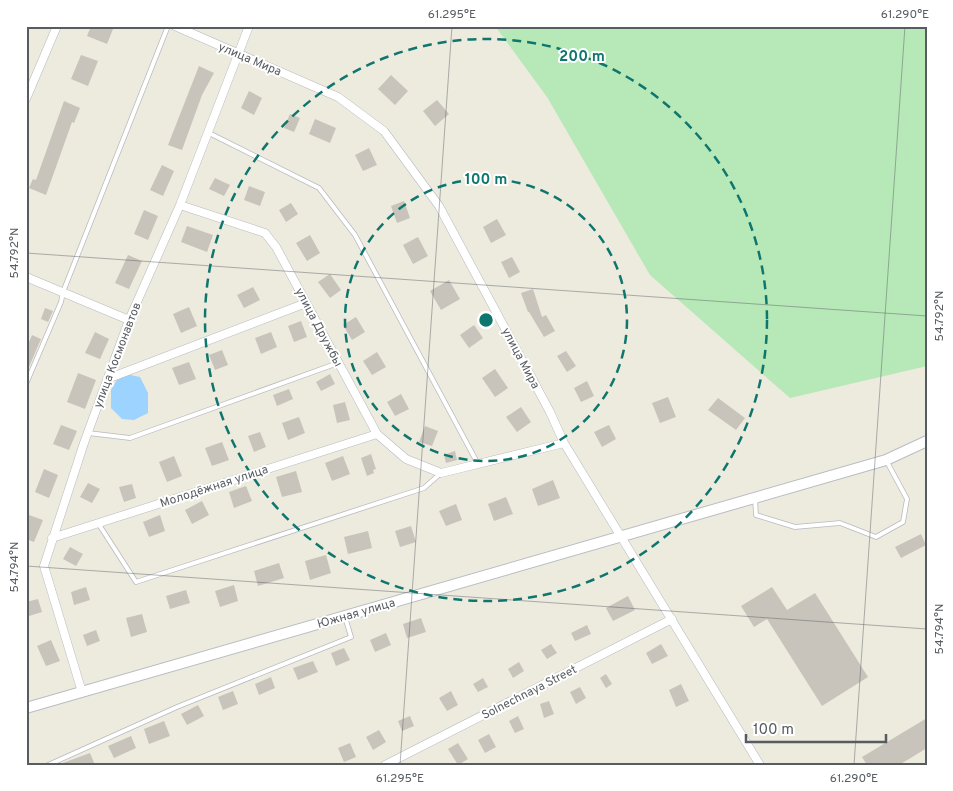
<svg xmlns="http://www.w3.org/2000/svg" width="953" height="791" font-family="Overpass,sans-serif">
<rect width="100%" height="100%" fill="#edeade"/>
<!-- green -->
<path fill="#b7e8b7" d="M 495,26 L 927,26 L 927,366 L 790,398 L 650,275 L 547,97 Z"/>
<!-- water -->
<path fill="#9cd3ff" d="M 121,373 L 140,377 L 148,393 L 148,413 L 134,420 L 122,419 L 111,408 L 111,390 Z"/>
<!-- building -->
<path fill="#c8c4bb" d="M 91,26 L 106,26 L 113,29 L 107,44 L 87,36 Z
M 81,55 L 98,61 L 88,86 L 71,79 Z
M 199,66 L 214,73 L 202,95 L 182,150 L 168,145 Z
M 391,75 L 408,91 L 395,105 L 378,89 Z
M 249,91 L 262,98 L 254,115 L 241,108 Z
M 437,100 L 449,114 L 435,126 L 423,111 Z
M 64,101 L 80,108 L 74,123 L 72,122 L 46,195 L 29,188 L 33,179 L 36,180 Z
M 290,114 L 300,118 L 294,132 L 284,128 Z
M 315,119 L 336,128 L 330,143 L 309,134 Z
M 369,148 L 377,165 L 363,171 L 355,155 Z
M 162,165 L 174,171 L 163,196 L 150,190 Z
M 215,178 L 230,185 L 224,196 L 209,189 Z
M 249,186 L 265,192 L 260,206 L 244,200 Z
M 404,201 L 410,218 L 397,223 L 391,206 Z
M 291,203 L 298,214 L 286,222 L 279,210 Z
M 144,210 L 158,216 L 148,240 L 134,234 Z
M 497,219 L 506,235 L 491,243 L 483,227 Z
M 187,226 L 213,235 L 207,252 L 181,242 Z
M 310,235 L 320,253 L 307,261 L 296,243 Z
M 418,237 L 428,256 L 413,264 L 403,245 Z
M 128,255 L 142,261 L 129,289 L 115,283 Z
M 512,257 L 520,272 L 509,278 L 501,262 Z
M 330,274 L 341,290 L 330,298 L 318,282 Z
M 449,280 L 460,299 L 441,310 L 430,291 Z
M 253,287 L 260,300 L 244,308 L 237,295 Z
M 533,289 L 542,317 L 546,315 L 555,331 L 544,337 L 529,312 L 528,312 L 521,293 Z
M 189,307 L 197,326 L 181,333 L 173,314 Z
M 45,308 L 53,311 L 48,322 L 41,319 Z
M 356,317 L 365,332 L 352,340 L 343,325 Z
M 301,321 L 307,337 L 294,342 L 288,326 Z
M 474,325 L 483,338 L 469,348 L 460,335 Z
M 95,332 L 109,339 L 100,359 L 85,353 Z
M 271,332 L 277,347 L 261,354 L 255,338 Z
M 32,335 L 41,339 L 26,374 L 26,349 Z
M 222,350 L 228,365 L 215,370 L 209,355 Z
M 566,351 L 576,366 L 567,372 L 557,356 Z
M 377,352 L 386,367 L 372,375 L 363,361 Z
M 189,362 L 196,379 L 179,385 L 172,368 Z
M 495,369 L 508,388 L 495,397 L 482,378 Z
M 78,373 L 96,380 L 85,409 L 67,402 Z
M 330,374 L 335,384 L 321,391 L 316,382 Z
M 587,381 L 594,396 L 581,402 L 574,388 Z
M 289,389 L 293,399 L 277,406 L 273,395 Z
M 401,394 L 409,409 L 395,416 L 387,402 Z
M 668,397 L 676,417 L 660,423 L 652,403 Z
M 718,398 L 745,418 L 736,430 L 708,410 Z
M 345,402 L 350,420 L 337,423 L 333,405 Z
M 521,407 L 531,422 L 517,432 L 506,417 Z
M 299,417 L 305,433 L 288,440 L 282,423 Z
M 61,425 L 77,431 L 69,450 L 53,444 Z
M 609,425 L 616,439 L 602,447 L 594,432 Z
M 425,426 L 438,431 L 432,446 L 419,442 Z
M 260,432 L 266,447 L 254,452 L 248,436 Z
M 222,442 L 229,460 L 212,466 L 205,448 Z
M 455,451 L 457,460 L 446,463 L 444,455 Z
M 371,454 L 376,469 L 373,470 L 374,473 L 367,476 L 361,458 Z
M 174,456 L 182,476 L 167,482 L 159,462 Z
M 343,456 L 350,474 L 332,481 L 325,463 Z
M 44,469 L 58,475 L 49,498 L 35,492 Z
M 296,471 L 302,492 L 282,497 L 276,477 Z
M 553,480 L 560,498 L 538,506 L 532,489 Z
M 88,483 L 100,489 L 92,503 L 80,497 Z
M 132,484 L 136,498 L 124,502 L 119,487 Z
M 246,486 L 252,501 L 234,508 L 229,492 Z
M 506,497 L 513,514 L 494,521 L 488,504 Z
M 202,501 L 209,515 L 192,524 L 185,510 Z
M 456,504 L 462,520 L 446,526 L 439,511 Z
M 26,514 L 43,520 L 34,542 L 26,539 Z
M 160,515 L 165,531 L 149,537 L 143,522 Z
M 411,526 L 416,542 L 400,547 L 395,531 Z
M 368,531 L 372,548 L 348,554 L 344,537 Z
M 921,534 L 926,545 L 901,558 L 895,547 Z
M 70,547 L 83,554 L 76,566 L 63,559 Z
M 326,555 L 331,573 L 310,580 L 305,561 Z
M 279,563 L 284,578 L 258,586 L 254,571 Z
M 234,585 L 238,601 L 220,607 L 215,591 Z
M 86,587 L 90,600 L 74,605 L 71,592 Z
M 772,587 L 787,610 L 815,593 L 868,677 L 822,706 L 767,619 L 754,627 L 741,606 Z
M 186,590 L 190,603 L 170,609 L 166,596 Z
M 628,596 L 635,610 L 613,621 L 606,608 Z
M 38,599 L 42,612 L 26,617 L 26,602 Z
M 142,614 L 147,632 L 131,637 L 126,618 Z
M 421,618 L 426,632 L 407,638 L 403,624 Z
M 587,625 L 591,634 L 575,641 L 571,633 Z
M 96,630 L 100,641 L 87,646 L 83,635 Z
M 386,633 L 391,645 L 375,652 L 370,640 Z
M 51,640 L 60,661 L 46,666 L 37,646 Z
M 551,644 L 557,653 L 547,659 L 541,650 Z
M 661,644 L 668,656 L 652,664 L 646,653 Z
M 344,648 L 350,660 L 336,666 L 331,653 Z
M 313,661 L 318,672 L 298,680 L 293,668 Z
M 519,662 L 524,671 L 513,678 L 508,669 Z
M 606,674 L 612,684 L 606,688 L 600,678 Z
M 271,677 L 275,688 L 259,695 L 255,684 Z
M 483,678 L 488,687 L 478,692 L 473,684 Z
M 681,684 L 689,701 L 676,707 L 669,690 Z
M 580,687 L 586,698 L 576,704 L 570,692 Z
M 233,691 L 238,704 L 223,710 L 218,697 Z
M 451,691 L 458,705 L 447,711 L 439,698 Z
M 549,701 L 554,714 L 544,718 L 540,704 Z
M 198,705 L 204,716 L 187,725 L 181,714 Z
M 410,716 L 414,726 L 402,731 L 398,721 Z
M 518,716 L 524,729 L 515,733 L 509,721 Z
M 927,718 L 927,748 L 899,765 L 867,765 L 862,757 Z
M 164,721 L 170,736 L 149,744 L 144,729 Z
M 379,730 L 386,742 L 373,750 L 366,737 Z
M 489,734 L 496,747 L 485,753 L 478,740 Z
M 131,736 L 136,748 L 114,758 L 108,746 Z
M 350,743 L 356,757 L 344,762 L 338,748 Z
M 458,743 L 468,759 L 458,765 L 448,749 Z
M 90,753 L 95,765 L 60,765 L 60,764 Z"/>
<g fill="none" stroke-linecap="round" stroke-linejoin="round">
<defs>
<path id="lane" d="M 209,133 L 319,188 L 355,235 L 478,464
M 26,384 L 61,302 L 63,292 L 168,26
M 88,433 L 130,438 L 338,363
M 755,498 L 756,515 L 795,527 L 840,523 L 876,537 L 903,522 L 907,499 L 886,460
M 98,523 L 136,582 L 424,488 L 441,473
M 48,765 L 177,707 L 351,637 L 345,617"/>
<path id="street" d="M 175,26 L 338,97 L 384,131 L 439,206 L 550,412 L 564,443 L 760,765
M 26,99 L 57,26
M 180,205 L 265,233 L 276,247 L 377,434 L 406,459 L 441,473 L 564,443
M 26,277 L 129,320
M 107,379 L 306,303
M 52,538 L 377,434
M 82,692 L 44,566 L 84,443 L 129,320 L 180,205 L 249,26
M 385,765 L 672,619"/>
<path id="secondary" d="M 26,708 L 886,460 L 927,441"/>
</defs>
<!-- lane casing -->
<use href="#lane" stroke="#b7babf" stroke-width="5.5"/>
<!-- street casing -->
<use href="#street" stroke="#b7babf" stroke-width="9"/>
<!-- secondary casing -->
<use href="#secondary" stroke="#b9bdc4" stroke-width="12"/>
<!-- lane -->
<use href="#lane" stroke="#fff" stroke-width="4"/>
<!-- street -->
<use href="#street" stroke="#fff" stroke-width="8"/>
<!-- secondary -->
<use href="#secondary" stroke="#fff" stroke-width="10"/>
</g>
<!-- ticks -->
<path fill="none" stroke="#575c61" stroke-width="1" stroke-opacity="0.45" d="M 26,253 L 927,316M 26,566 L 927,629M 400,765 L 452,26M 854,765 L 905,26"/>
<!-- distance rings -->
<g fill="none" stroke="#0f766e" stroke-width="2.5" stroke-dasharray="9 6">
<circle cx="486" cy="320" r="141"/>
<circle cx="486" cy="320" r="281"/>
</g>
<g text-anchor="middle" stroke-width="4" stroke-linejoin="round" paint-order="stroke">
<!-- street labels -->
<g font-size="12" fill="#575c61" stroke="#fff">
<text transform="translate(250 59) rotate(23)" y="4">улица Мира</text>
<text transform="translate(319 327) rotate(62)" y="4">улица Дружбы</text>
<text transform="translate(117 355) rotate(-69)" y="4">улица Космонавтов</text>
<text transform="translate(521 358) rotate(62)" y="4">улица Мира</text>
<text transform="translate(214 486) rotate(-18)" y="4">Молодёжная улица</text>
<text transform="translate(356 613) rotate(-16)" y="4">Южная улица</text>
<text transform="translate(529 692) rotate(-27)" y="4">Solnechnaya Street</text>
</g>
</g>
<circle cx="486" cy="320" r="8" fill="#0f766e" stroke="#fff" stroke-width="2.5"/>
<g font-size="15" text-anchor="middle" font-weight="bold" fill="#0f766e" stroke="#fff" stroke-width="4" stroke-linejoin="round" paint-order="stroke">
<text x="582" y="61">200 m</text>
<text x="486" y="184">100 m</text>
</g>
<!-- border -->
<rect width="953" height="791" fill="none" stroke="#ffffff" stroke-width="55"/>
<!-- scale -->
<path d="M746 734v8h140v-8" fill="none" stroke="#575c61" stroke-width="2.5"/>
<text x="753" y="734" font-size="15" fill="#575c61" stroke="#ffffff" stroke-width="4" paint-order="stroke">100 m</text>
<rect x="28" y="28" width="898" height="736" fill="none" stroke="#575c61" stroke-width="2"/>
<g font-size="12" text-anchor="middle" fill="#575c61">
<text x="452" y="18">61.295°E</text>
<text x="905" y="18">61.290°E</text>
<text transform="translate(14 253) rotate(-90)" y="4">54.792°N</text>
<text transform="translate(939 316) rotate(-90)" y="4">54.792°N</text>
<text transform="translate(14 567) rotate(-90)" y="4">54.794°N</text>
<text transform="translate(939 629) rotate(-90)" y="4">54.794°N</text>
<text x="400" y="782">61.295°E</text>
<text x="854" y="782">61.290°E</text>
</g>
</svg>
